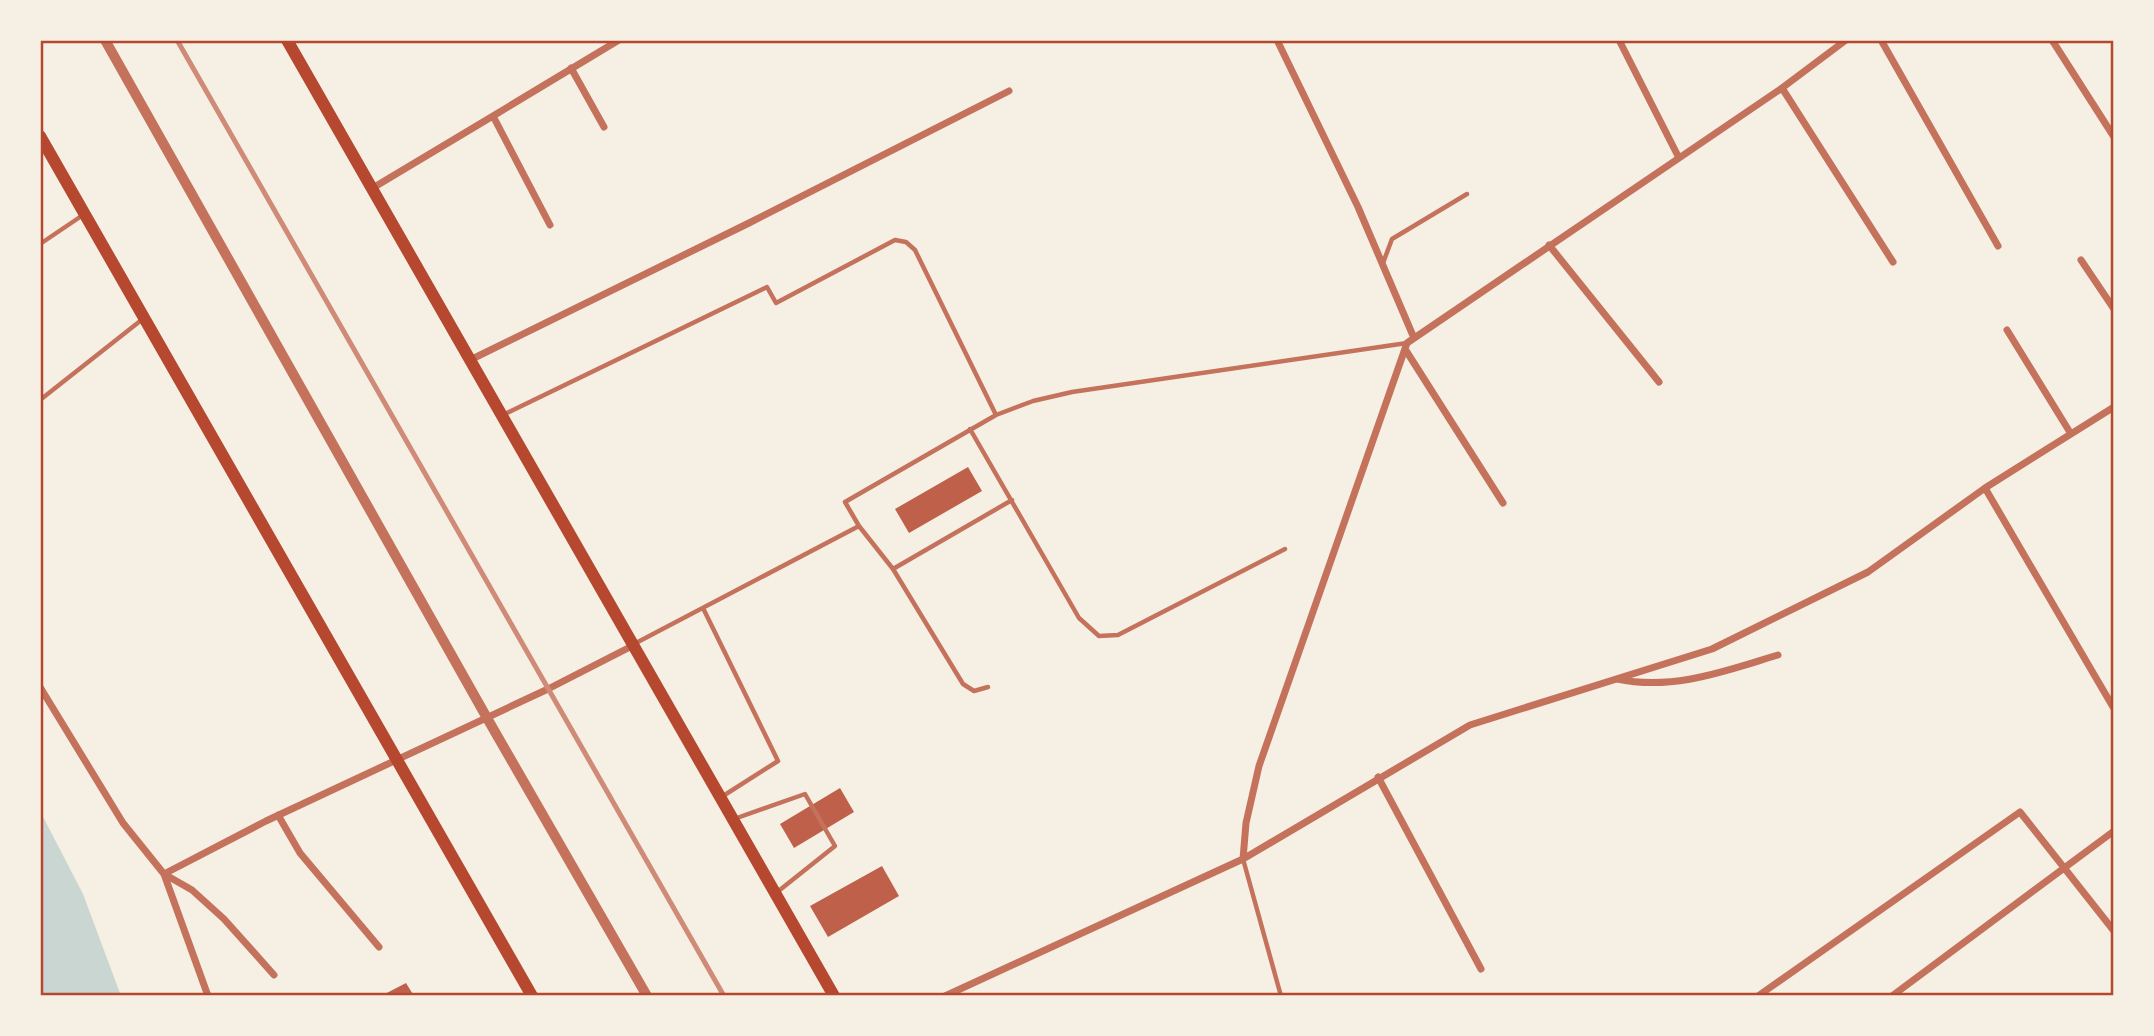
<svg xmlns="http://www.w3.org/2000/svg" width="2154" height="1036" font-family="'Sofia Sans Condensed',sans-serif">
<rect width="100%" height="100%" fill="#f6efe4"/>
<!-- water -->
<path fill="#c9d6d2" d="M 40,811 L 83,894 L 121,996 L 40,996 Z"/>
<!-- building -->
<path fill="#bf614a" d="M 968,467 L 982,491 L 909,533 L 895,509 Z
M 840,788 L 854,812 L 794,848 L 780,824 Z
M 882,866 L 899,896 L 828,937 L 810,906 Z
M 406,983 L 414,996 L 381,996 Z"/>
<g fill="none" stroke-linecap="round" stroke-linejoin="round">
<!-- service -->
<path stroke="#c5725c" stroke-width="4.5" d="M 40,244 L 83,215
M 1383,263 L 1392,239 L 1467,194
M 40,400 L 144,318
M 505,414 L 767,287 L 776,303 L 895,240 L 906,242 L 915,250 L 996,415
M 970,429 L 1079,618 L 1099,636 L 1118,635 L 1285,549
M 859,526 L 893,569 L 963,684 L 974,691 L 988,687
M 893,569 L 1012,500
M 703,608 L 778,761 L 723,796
M 634,644 L 859,526 L 845,502 L 996,415 L 1033,401 L 1072,392 L 1407,343
M 734,819 L 805,794 L 835,846 L 776,893
M 1243,859 L 1281,996"/>
<!-- minor -->
<path stroke="#c5725c" stroke-width="7" d="M 1277,40 L 1358,207 L 1414,338
M 1619,40 L 1679,158
M 1881,40 L 1998,246
M 2052,40 L 2114,137
M 571,68 L 604,127
M 1782,88 L 1893,262
M 371,189 L 493,116
M 550,225 L 493,116 L 619,40
M 1549,245 L 1659,382
M 2081,260 L 2114,309
M 2007,330 L 2071,434
M 1405,349 L 1503,503
M 470,360 L 749,223 L 1009,91
M 1985,488 L 2113,707
M 1617,679 C 1673,691 1725,671 1778,655
M 40,687 L 123,823 L 164,874 L 192,890 L 224,919 L 274,975
M 1378,777 L 1481,969
M 278,815 L 300,853 L 379,947
M 1243,859 L 1246,823 L 1259,766 L 1407,343 L 1782,88 L 1846,40
M 208,996 L 164,874 L 266,821 L 548,689 L 634,645
M 945,996 L 1243,859 L 1470,725 L 1712,649 L 1868,572 L 1985,488 L 2114,407
M 1758,996 L 2020,812 L 2114,931
M 1892,996 L 2114,831"/>
<!-- tertiary -->
<path stroke="#c5725c" stroke-width="10" d="M 105,40 L 487,718 L 647,996"/>
<!-- secondary -->
<path stroke="#b5482f" stroke-width="12" d="M 287,40 L 834,996
M 40,136 L 532,996"/>
<!-- rail -->
<path stroke="#cf8b77" stroke-width="5" d="M 177,40 L 724,996"/>
</g>
<!-- border -->
<rect width="2154" height="1036" fill="none" stroke="#f6efe4" stroke-width="84"/>
<rect x="42" y="42" width="2070" height="952" fill="none" stroke="#b5482f" stroke-width="2.5"/>
</svg>
